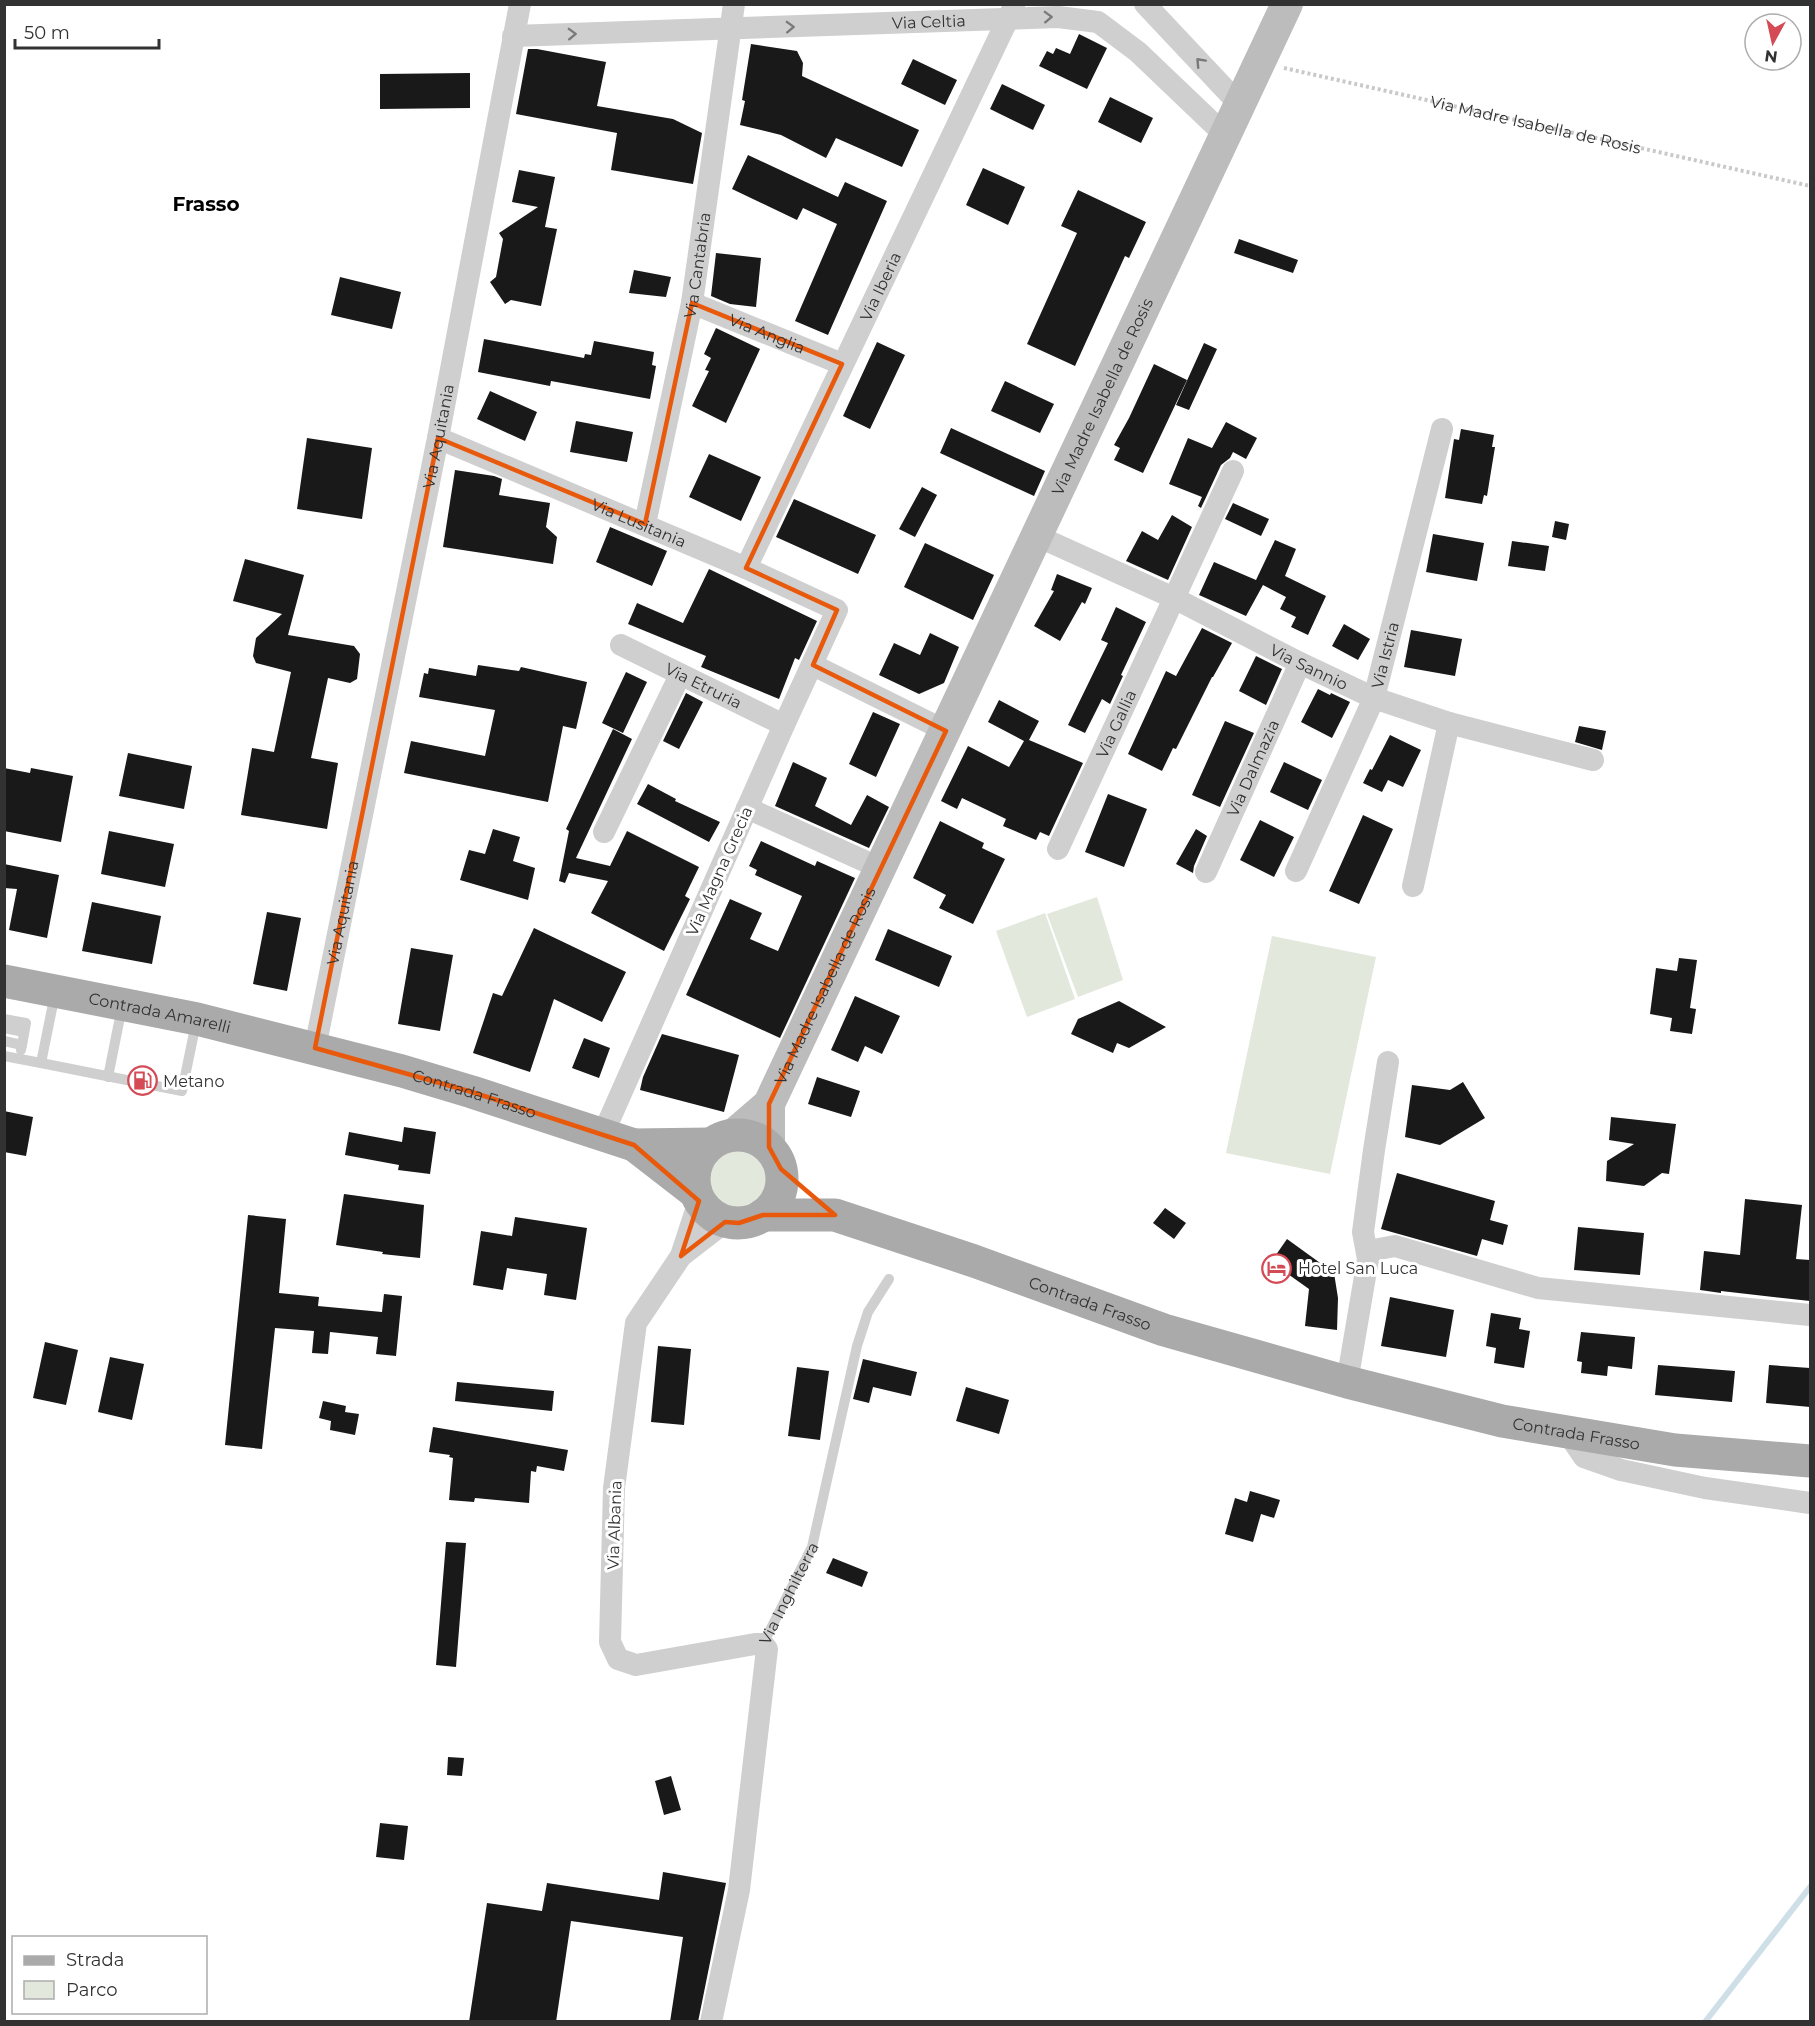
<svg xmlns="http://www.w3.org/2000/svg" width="1815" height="2026" font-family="Montserrat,sans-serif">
<rect width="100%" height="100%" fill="#fff"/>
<!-- green -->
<path fill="#e2e8dc" d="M 1097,897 L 1123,980 L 1078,997 L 1047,914 Z
M 1045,913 L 1075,999 L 1027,1017 L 996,931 Z
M 1272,936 L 1376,957 L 1330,1174 L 1226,1153 Z
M707 1180a30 30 0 1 1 60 0a30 30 0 1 1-60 0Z"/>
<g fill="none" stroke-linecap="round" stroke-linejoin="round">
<!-- stream -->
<path stroke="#cedfe8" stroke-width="6" d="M 1705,2022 L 1810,1887"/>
</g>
<!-- building -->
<path fill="#191919" d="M 1079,34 L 1107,48 L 1087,89 L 1039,66 L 1047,51 L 1053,54 L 1056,48 L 1070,54 Z
M 751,44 L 797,51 L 803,63 L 802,76 L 919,130 L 902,167 L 836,138 L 826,158 L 781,135 L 740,125 L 745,101 L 742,100 Z
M 528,49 L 537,49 L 606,62 L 597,106 L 673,119 L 702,133 L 693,184 L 611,170 L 617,133 L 516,114 Z
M 913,59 L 957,80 L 945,105 L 901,84 Z
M 470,73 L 470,108 L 380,109 L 380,74 Z
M 1002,84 L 1045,105 L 1033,130 L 990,109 Z
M 1110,97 L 1153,118 L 1141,143 L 1098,122 Z
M 748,155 L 838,197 L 845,182 L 887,201 L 828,335 L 795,321 L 837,224 L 803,208 L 797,220 L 732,189 Z
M 983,168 L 1025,187 L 1008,225 L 966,205 Z
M 519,170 L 555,177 L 545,227 L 557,229 L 541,306 L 511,300 L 505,304 L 490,282 L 496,277 L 503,239 L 499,233 L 538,207 L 512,202 Z
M 1078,190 L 1146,222 L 1129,258 L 1125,256 L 1075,366 L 1027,344 L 1077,233 L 1061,226 Z
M 1239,239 L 1298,260 L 1293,273 L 1234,253 Z
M 716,253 L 761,258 L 756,307 L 730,304 L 711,296 Z
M 634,270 L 671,277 L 666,297 L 629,293 Z
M 340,277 L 401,292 L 392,329 L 331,315 Z
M 716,328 L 760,349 L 726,423 L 692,406 L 709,371 L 705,370 L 711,358 L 704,354 Z
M 484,339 L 584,358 L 585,354 L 591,355 L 594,341 L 654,352 L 652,365 L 656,366 L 650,399 L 551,381 L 550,386 L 478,372 Z
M 877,342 L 905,355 L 870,429 L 843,416 Z
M 1204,343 L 1217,349 L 1189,410 L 1176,405 Z
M 1154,364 L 1187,380 L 1143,473 L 1114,460 L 1120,448 L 1114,445 L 1129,418 Z
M 1005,381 L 1054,404 L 1040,433 L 991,411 Z
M 490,391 L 537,412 L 525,441 L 477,419 Z
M 576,421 L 633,432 L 627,462 L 570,452 Z
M 1226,422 L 1257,438 L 1246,459 L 1233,452 L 1230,458 L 1221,465 L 1201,508 L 1198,506 L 1202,497 L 1169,484 L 1188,438 L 1212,448 Z
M 951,428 L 1045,471 L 1034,496 L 940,453 Z
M 1461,429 L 1494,435 L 1492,447 L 1495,447 L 1487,496 L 1484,495 L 1482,504 L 1445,498 L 1454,439 L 1459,440 Z
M 307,438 L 372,448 L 362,519 L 297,509 Z
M 709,454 L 761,477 L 741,521 L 689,497 Z
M 455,470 L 494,476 L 502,479 L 499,495 L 550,503 L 546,527 L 557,537 L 553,564 L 443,547 Z
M 922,487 L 937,495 L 915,537 L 899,529 Z
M 794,499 L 876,535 L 858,574 L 776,537 Z
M 1233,503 L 1269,519 L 1261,536 L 1225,519 Z
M 1172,515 L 1192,527 L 1168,580 L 1126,561 L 1142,531 L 1158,540 Z
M 1555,521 L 1569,524 L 1566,540 L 1552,537 Z
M 610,527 L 667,551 L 652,586 L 596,562 Z
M 1433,534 L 1484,543 L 1477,581 L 1426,572 Z
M 1275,540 L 1296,549 L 1285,576 L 1326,596 L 1308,635 L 1291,627 L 1296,617 L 1280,609 L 1286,597 L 1263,585 L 1246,616 L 1199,595 L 1214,562 L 1256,580 Z
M 1512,541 L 1549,546 L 1545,571 L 1508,566 Z
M 925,543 L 994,575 L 973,620 L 904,587 Z
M 245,559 L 304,575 L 288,635 L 354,646 L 360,654 L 357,679 L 350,683 L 328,678 L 311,758 L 338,763 L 327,829 L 241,815 L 252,748 L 274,752 L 291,672 L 256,663 L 253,656 L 256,638 L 282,614 L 233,601 Z
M 709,569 L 817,621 L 799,660 L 795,658 L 779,699 L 701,667 L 706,656 L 628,624 L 637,603 L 683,623 Z
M 1057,574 L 1092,588 L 1085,604 L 1082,602 L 1060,641 L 1034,626 L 1054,591 L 1051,590 Z
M 1116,607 L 1146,622 L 1121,675 L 1123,676 L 1110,704 L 1102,699 L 1085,733 L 1068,725 L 1108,643 L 1101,640 Z
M 1344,624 L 1370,639 L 1358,660 L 1332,646 Z
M 1202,628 L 1232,643 L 1213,677 L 1212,677 L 1176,749 L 1173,748 L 1162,771 L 1128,754 L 1166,671 L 1176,676 Z
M 1411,630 L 1462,639 L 1455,676 L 1404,667 Z
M 930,633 L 959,647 L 944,683 L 919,694 L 879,675 L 894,643 L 920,655 Z
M 1256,656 L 1282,669 L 1266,705 L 1239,691 Z
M 478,665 L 519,671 L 521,667 L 587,682 L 576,729 L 563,726 L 548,802 L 404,773 L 411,741 L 485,756 L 495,710 L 419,697 L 424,673 L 428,674 L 429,668 L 476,676 Z
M 626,672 L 647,682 L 623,733 L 602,723 Z
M 1318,689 L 1330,695 L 1331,693 L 1350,702 L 1332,738 L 1301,722 Z
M 686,693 L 703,702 L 679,749 L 663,741 Z
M 999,700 L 1039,721 L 1029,740 L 1083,763 L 1049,836 L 1040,832 L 1036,840 L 1003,826 L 1006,819 L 962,798 L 957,809 L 941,801 L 968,746 L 1009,767 L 1024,741 L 988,722 Z
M 873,712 L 900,724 L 876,777 L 849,764 Z
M 1225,721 L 1254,733 L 1220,807 L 1192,795 Z
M 1579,726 L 1606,731 L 1602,750 L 1575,742 Z
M 613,729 L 632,739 L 576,858 L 610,866 L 627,831 L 699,867 L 685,896 L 690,899 L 664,951 L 591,913 L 608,881 L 569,873 L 565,883 L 559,881 L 569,831 L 566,829 Z
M 1390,735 L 1421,750 L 1403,787 L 1388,780 L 1382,792 L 1363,783 L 1370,769 L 1372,770 Z
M 128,753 L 192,766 L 184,809 L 119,796 Z
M 793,762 L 827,778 L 815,806 L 851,825 L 867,795 L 889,807 L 869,848 L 775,806 Z
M 1284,762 L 1322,780 L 1308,810 L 1270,792 Z
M 4,768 L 30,773 L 31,768 L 73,776 L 61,842 L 4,831 Z
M 648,784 L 676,799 L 675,801 L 720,822 L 709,842 L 637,804 Z
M 1108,794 L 1147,809 L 1124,867 L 1085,852 Z
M 1363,815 L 1393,829 L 1359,904 L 1329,891 Z
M 1260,820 L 1294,837 L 1274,877 L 1240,860 Z
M 940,821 L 984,843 L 982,848 L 1005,859 L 973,924 L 939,908 L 946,895 L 913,878 Z
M 493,829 L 520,837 L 513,861 L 535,868 L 528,900 L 460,880 L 469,850 L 485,854 Z
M 1196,829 L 1207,836 L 1194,866 L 1193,873 L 1176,864 Z
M 109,831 L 174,844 L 165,887 L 101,874 Z
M 761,841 L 815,866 L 817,861 L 855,878 L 780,1038 L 686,995 L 730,899 L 762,913 L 750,939 L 778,951 L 802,896 L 755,875 L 757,870 L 749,866 Z
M 4,864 L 59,875 L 47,938 L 9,930 L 17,889 L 4,888 Z
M 92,902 L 161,916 L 152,964 L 82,951 Z
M 267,912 L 301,918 L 287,991 L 253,984 Z
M 534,928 L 626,972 L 602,1022 L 554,999 L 530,1072 L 473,1053 L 493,993 L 502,996 Z
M 888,929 L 952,956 L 939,987 L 875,960 Z
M 411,948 L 453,955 L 440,1031 L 398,1024 Z
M 1679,958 L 1697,960 L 1690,1008 L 1696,1009 L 1692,1034 L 1670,1031 L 1672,1018 L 1650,1014 L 1656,968 L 1677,971 Z
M 855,996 L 900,1016 L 882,1054 L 865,1046 L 858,1062 L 831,1050 Z
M 1119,1001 L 1166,1027 L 1129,1048 L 1117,1043 L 1113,1053 L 1071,1034 L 1078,1019 Z
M 662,1034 L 739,1055 L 724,1112 L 640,1090 L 643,1077 Z
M 584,1038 L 610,1048 L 599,1078 L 572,1068 Z
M 817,1077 L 860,1091 L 851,1117 L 808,1104 Z
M 1463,1082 L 1485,1118 L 1440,1145 L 1405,1137 L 1412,1085 L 1450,1090 Z
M 4,1111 L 33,1117 L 26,1156 L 4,1152 Z
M 1611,1117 L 1676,1124 L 1669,1174 L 1662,1173 L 1644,1186 L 1606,1181 L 1607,1161 L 1634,1144 L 1609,1140 Z
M 404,1127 L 436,1132 L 430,1174 L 398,1170 L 399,1165 L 345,1155 L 349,1132 L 402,1142 Z
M 1397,1173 L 1495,1201 L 1490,1220 L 1508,1225 L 1503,1245 L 1482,1239 L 1477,1256 L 1381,1229 Z
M 344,1194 L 424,1205 L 420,1258 L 382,1254 L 383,1252 L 336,1245 Z
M 1745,1199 L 1802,1205 L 1796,1259 L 1810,1260 L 1810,1301 L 1721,1291 L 1721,1293 L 1700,1290 L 1704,1251 L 1740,1255 Z
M 1165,1208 L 1186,1223 L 1174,1239 L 1153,1223 Z
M 248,1215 L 286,1219 L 279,1293 L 319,1297 L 318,1306 L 382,1312 L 384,1294 L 402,1296 L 396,1356 L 376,1354 L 378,1337 L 330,1332 L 328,1354 L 312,1353 L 314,1331 L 275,1328 L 262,1449 L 225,1445 Z
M 515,1217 L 587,1228 L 576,1300 L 544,1295 L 547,1274 L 507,1268 L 503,1290 L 473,1285 L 481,1231 L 512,1236 Z
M 1578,1227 L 1644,1233 L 1640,1275 L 1574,1270 Z
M 1287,1239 L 1334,1273 L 1338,1298 L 1337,1330 L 1305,1326 L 1309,1289 L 1271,1262 Z
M 1390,1297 L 1454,1310 L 1446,1357 L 1381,1346 Z
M 1491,1313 L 1521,1318 L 1519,1329 L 1530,1331 L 1524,1368 L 1494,1363 L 1496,1348 L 1486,1346 Z
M 1581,1332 L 1635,1337 L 1632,1369 L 1608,1366 L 1607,1376 L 1581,1373 L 1582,1362 L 1577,1361 Z
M 45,1342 L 78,1350 L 66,1405 L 33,1398 Z
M 658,1346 L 691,1349 L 684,1425 L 651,1422 Z
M 110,1357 L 144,1364 L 132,1420 L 98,1412 Z
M 863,1359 L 917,1372 L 911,1396 L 873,1387 L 869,1403 L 853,1399 Z
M 1658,1365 L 1735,1371 L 1732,1402 L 1655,1395 Z
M 1769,1365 L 1810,1368 L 1810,1407 L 1766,1403 Z
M 797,1367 L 829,1371 L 820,1440 L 788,1436 Z
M 457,1382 L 554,1391 L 552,1411 L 455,1401 Z
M 966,1387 L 1009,1400 L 999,1434 L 956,1421 Z
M 323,1401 L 346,1406 L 345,1412 L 359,1414 L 355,1435 L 330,1430 L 331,1421 L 319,1418 Z
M 433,1427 L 568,1450 L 564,1471 L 537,1466 L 536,1472 L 531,1471 L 529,1503 L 475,1498 L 474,1502 L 449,1500 L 453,1458 L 449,1457 L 450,1455 L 429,1452 Z
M 1250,1491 L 1280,1500 L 1274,1518 L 1261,1514 L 1253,1542 L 1225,1534 L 1235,1498 L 1247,1502 Z
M 446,1542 L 466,1543 L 456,1667 L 436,1665 Z
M 833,1558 L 868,1572 L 862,1587 L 826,1573 Z
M 448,1757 L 464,1758 L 462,1776 L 447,1775 Z
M 671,1776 L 681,1810 L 664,1815 L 655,1781 Z
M 380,1823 L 408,1826 L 404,1860 L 376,1857 Z
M 663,1872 L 726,1883 L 698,2022 L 670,2022 L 683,1937 L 571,1921 L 556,2022 L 469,2022 L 487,1903 L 542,1911 L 547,1883 L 659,1900 Z"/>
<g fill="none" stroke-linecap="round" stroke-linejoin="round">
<!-- path -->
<path stroke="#c9c9c9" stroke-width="4" stroke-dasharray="3 3" stroke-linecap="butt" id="s1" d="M 1284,68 L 1810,186"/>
<!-- lane -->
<g stroke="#cfcfcf" stroke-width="10">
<path d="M 4,1019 L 26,1023 L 22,1045"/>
<path d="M 4,1028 L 24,1032"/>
<path d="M 4,1041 L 22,1045 L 21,1050"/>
<path d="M 4,1056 L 41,1063 L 55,994"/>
<path d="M 41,1063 L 182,1091 L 196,1023"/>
<path d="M 108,1077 L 122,1007"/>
<path id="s2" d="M 763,1644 L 812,1547 L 857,1346 L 868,1312 L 889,1279"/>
</g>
<!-- street -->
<g stroke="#cfcfcf" stroke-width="22">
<path d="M 1145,4 L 1240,105"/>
<path id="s3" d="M 513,36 L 1058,17 L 1098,22 L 1138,52 L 1226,136"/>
<path id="s4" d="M 692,303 L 842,364"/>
<path id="s5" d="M 438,438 L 746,568 L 837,610 L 784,725 L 603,1134"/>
<path id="s6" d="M 645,524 L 692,303 L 734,4"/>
<path id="s7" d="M 1037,536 L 1174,598 L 1300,663 L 1374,698 L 1449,723 L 1593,760"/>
<path id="s8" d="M 746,568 L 1014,6"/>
<path id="s9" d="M 621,645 L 784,725"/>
<path d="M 813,665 L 946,731"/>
<path d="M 747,808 L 880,868"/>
<path d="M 604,832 L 680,675"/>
<path id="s10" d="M 1058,849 L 1233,471"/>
<path id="s11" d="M 1296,871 L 1374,698 L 1442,429"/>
<path id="s12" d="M 1206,872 L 1300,663"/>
<path d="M 1413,886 L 1449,723"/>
<path id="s13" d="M 315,1048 L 438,438 L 520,4"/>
<path d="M 699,1201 L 681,1256 L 636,1323 L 614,1488 L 610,1642 L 618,1659 L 636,1665 L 755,1644 L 763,1644 L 767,1649 L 739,1890 L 711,2022"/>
<path d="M 681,1256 L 725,1222"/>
<path d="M 1368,1259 L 1379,1249 L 1395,1246 L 1538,1288 L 1810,1315"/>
<path d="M 1347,1382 L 1368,1259 L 1363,1232 L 1374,1150 L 1388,1062"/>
<path d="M 1567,1432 L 1584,1457 L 1621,1470 L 1705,1488 L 1810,1503"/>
</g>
<!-- secondary -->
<g stroke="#bcbcbc" stroke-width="32">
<path d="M 733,1135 L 769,1104"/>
<path id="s14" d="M 769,1147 L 769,1104 L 1287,4"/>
</g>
<!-- primary -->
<g stroke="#aaa" stroke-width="33">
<path id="s15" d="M 4,981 L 197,1019 L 402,1071 L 472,1092 L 634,1145 L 696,1193"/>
<circle cx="738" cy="1179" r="44"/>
<path d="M 634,1145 L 710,1144"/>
<path id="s16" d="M 763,1215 L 835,1215 L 974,1261 L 1164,1330 L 1347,1382 L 1502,1421 L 1675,1450 L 1810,1461"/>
</g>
</g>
<!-- one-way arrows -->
<defs><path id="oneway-chevron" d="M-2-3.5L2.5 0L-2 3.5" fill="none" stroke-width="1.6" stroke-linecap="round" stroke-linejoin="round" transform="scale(1.5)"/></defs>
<g stroke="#797979">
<use href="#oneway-chevron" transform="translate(1048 17) rotate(-2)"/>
<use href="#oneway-chevron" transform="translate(790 27) rotate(-2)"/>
<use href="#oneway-chevron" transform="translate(572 34) rotate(-2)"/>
<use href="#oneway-chevron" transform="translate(1200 62) rotate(-133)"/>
</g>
<!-- marked area -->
<path fill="none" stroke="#e8590c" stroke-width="4.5" stroke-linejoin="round" d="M 692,303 L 842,364 L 746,568 L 837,610 L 813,665 L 946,731 L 769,1104 L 769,1147 L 781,1169 L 835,1215 L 763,1215 L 739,1223 L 725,1222 L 681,1256 L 699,1201 L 634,1145 L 472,1092 L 315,1048 L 438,438 L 645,524 Z"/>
<!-- icons -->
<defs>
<symbol id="fuel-ring" viewBox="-11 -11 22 22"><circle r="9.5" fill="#fff" stroke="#d44a55" stroke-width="1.5"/><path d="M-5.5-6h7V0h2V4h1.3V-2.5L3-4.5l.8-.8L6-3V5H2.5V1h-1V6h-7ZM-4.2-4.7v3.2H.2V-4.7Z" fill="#d44a55"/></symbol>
<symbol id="hotel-ring" viewBox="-11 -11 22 22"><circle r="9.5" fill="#fff" stroke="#d44a55" stroke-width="1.5"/><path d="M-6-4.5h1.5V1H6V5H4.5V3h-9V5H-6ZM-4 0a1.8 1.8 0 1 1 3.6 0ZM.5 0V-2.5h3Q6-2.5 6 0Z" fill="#d44a55"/></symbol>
</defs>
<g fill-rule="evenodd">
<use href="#fuel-ring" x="126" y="1064" width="33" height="33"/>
<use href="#hotel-ring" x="1260" y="1252" width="33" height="33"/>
</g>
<g text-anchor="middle" stroke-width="6" stroke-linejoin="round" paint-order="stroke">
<!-- street labels -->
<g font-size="16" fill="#323232" stroke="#fff">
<text dy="6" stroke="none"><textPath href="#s3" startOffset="416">Via Celtia</textPath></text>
<text dy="6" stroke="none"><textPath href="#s1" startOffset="258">Via Madre Isabella de Rosis</textPath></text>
<text dy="6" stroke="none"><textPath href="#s6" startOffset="264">Via Cantabria</textPath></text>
<text dy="6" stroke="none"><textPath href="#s8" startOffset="312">Via Iberia</textPath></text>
<text dy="6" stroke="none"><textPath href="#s4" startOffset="81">Via Anglia</textPath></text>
<text dy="6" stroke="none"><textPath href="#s14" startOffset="825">Via Madre Isabella de Rosis</textPath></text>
<text dy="6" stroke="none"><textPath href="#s13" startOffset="624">Via Aquitania</textPath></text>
<text dy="6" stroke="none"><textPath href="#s5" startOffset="218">Via Lusitania</textPath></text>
<text dy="6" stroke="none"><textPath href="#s11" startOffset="234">Via Istria</textPath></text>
<text dy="6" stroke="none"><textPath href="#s7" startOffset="302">Via Sannio</textPath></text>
<text dy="6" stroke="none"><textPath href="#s9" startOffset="92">Via Etruria</textPath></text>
<text dy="6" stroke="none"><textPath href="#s10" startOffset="138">Via Gallia</textPath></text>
<text dy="6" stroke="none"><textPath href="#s12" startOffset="114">Via Dalmazia</textPath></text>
<text transform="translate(719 871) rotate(-66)" y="6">Via Magna Grecia</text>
<text dy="6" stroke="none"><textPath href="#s13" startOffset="138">Via Aquitania</textPath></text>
<text dy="6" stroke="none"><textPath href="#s14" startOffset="174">Via Madre Isabella de Rosis</textPath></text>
<text dy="6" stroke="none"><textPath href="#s15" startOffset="159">Contrada Amarelli</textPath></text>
<text dy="6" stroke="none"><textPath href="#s15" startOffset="484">Contrada Frasso</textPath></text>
<text dy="6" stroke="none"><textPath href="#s16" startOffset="342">Contrada Frasso</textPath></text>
<text dy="6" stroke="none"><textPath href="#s16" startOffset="846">Contrada Frasso</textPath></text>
<text transform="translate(614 1525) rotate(-88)" y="6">Via Albania</text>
<text dy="6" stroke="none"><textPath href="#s2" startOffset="57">Via Inghilterra</textPath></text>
</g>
<!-- poi labels -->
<g font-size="16" fill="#323232" stroke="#fff" text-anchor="start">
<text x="163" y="1087">Metano</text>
<text x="1298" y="1274">Hotel San Luca</text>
</g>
<!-- quarter labels -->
<g font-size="20" font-weight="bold" fill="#000" stroke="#fff">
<text x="206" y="211">Frasso</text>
</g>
</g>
<!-- border -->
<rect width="1815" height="2026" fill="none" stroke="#323232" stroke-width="12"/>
<!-- legend -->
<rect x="12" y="1936" width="195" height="78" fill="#ffffff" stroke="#adadad" stroke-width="1.5"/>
<rect x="24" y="1956" width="30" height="9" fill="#aaaaaa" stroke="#adadad" stroke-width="1.5"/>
<text x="66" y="1966" font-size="18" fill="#323232">Strada</text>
<rect x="24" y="1981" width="30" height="18" fill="#e2e8dc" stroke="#adadad" stroke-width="1.5"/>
<text x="66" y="1996" font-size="18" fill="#323232">Parco</text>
<!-- north arrow -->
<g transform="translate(1773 42) rotate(188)"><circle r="28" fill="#ffffff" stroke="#adadad" stroke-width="1.5"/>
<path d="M0-4.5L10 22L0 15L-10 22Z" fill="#d44a55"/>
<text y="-9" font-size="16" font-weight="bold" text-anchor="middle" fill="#323232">N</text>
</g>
<!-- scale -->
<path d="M15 39v9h144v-9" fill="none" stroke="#323232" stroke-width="3"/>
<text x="24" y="39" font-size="18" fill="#323232" stroke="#ffffff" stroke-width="4.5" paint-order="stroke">50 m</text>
</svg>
